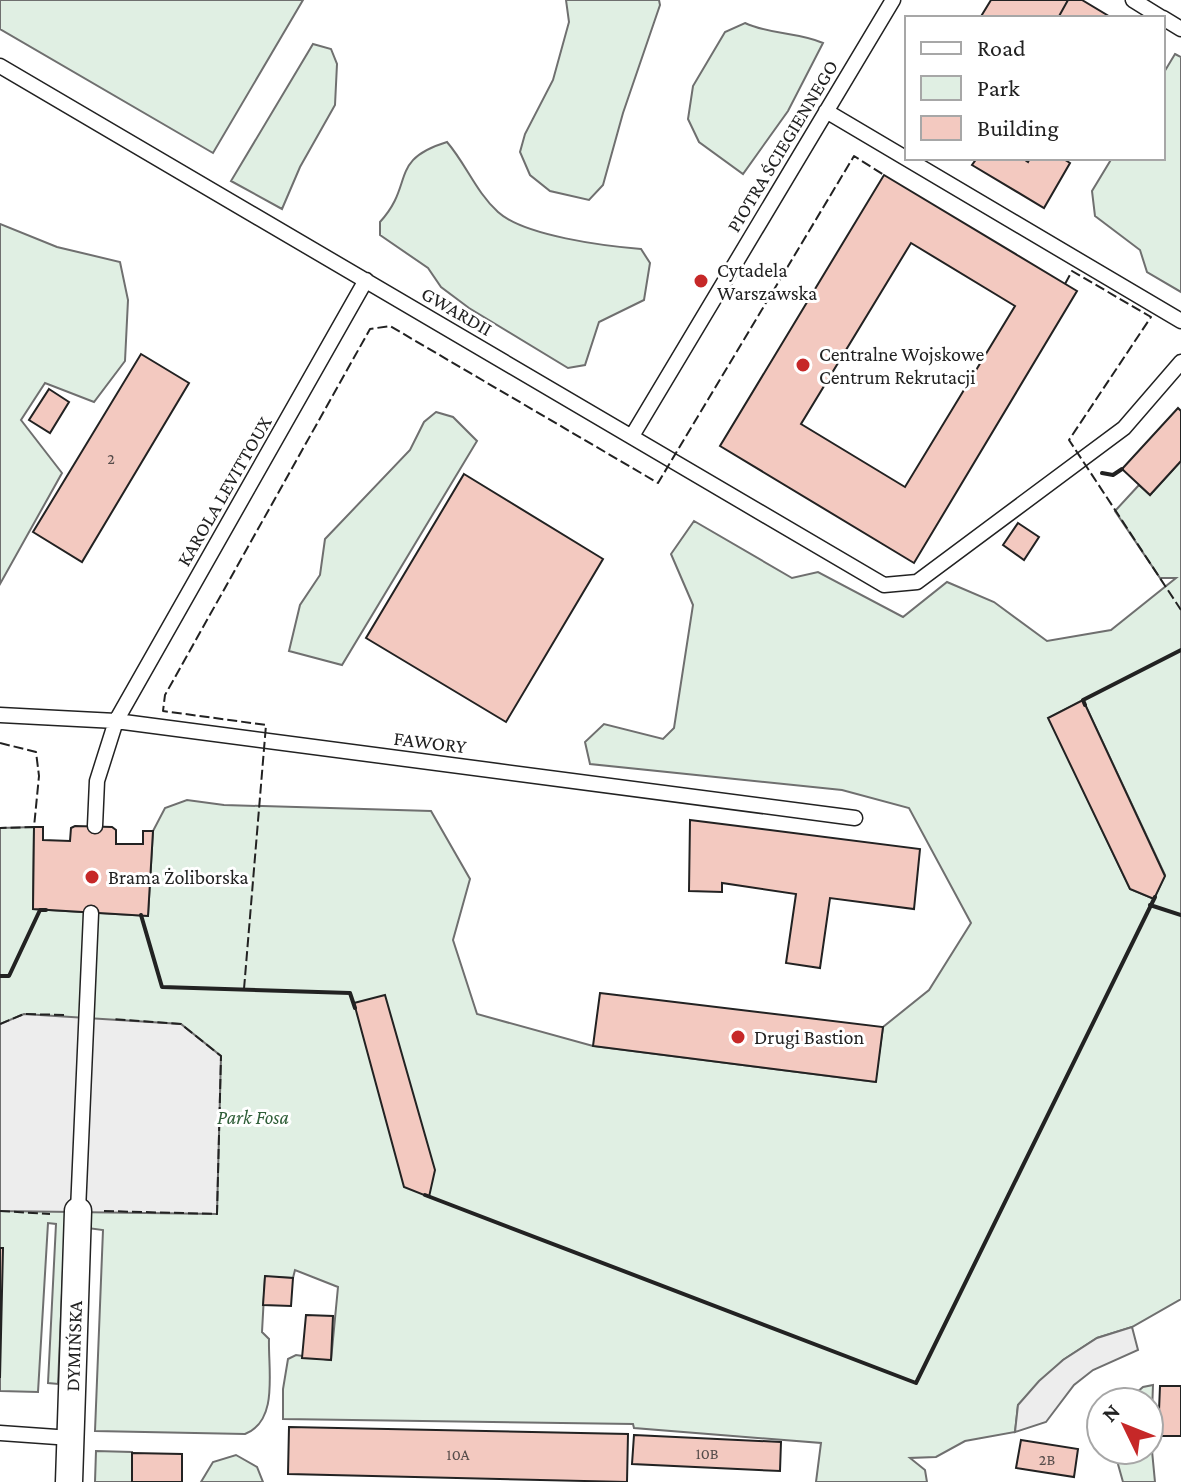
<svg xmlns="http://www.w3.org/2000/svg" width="1181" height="1482" font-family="'Crimson Pro',serif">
<rect width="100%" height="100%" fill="#fff"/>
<!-- green -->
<path fill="#e0efe3" stroke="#6f6f6f" stroke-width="2" fill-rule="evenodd" d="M 0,0 L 303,0 L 213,153 L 0,29 Z
M 566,0 L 659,0 L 660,5 L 623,113 L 603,185 L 589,200 L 550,191 L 530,175 L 520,152 L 525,134 L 553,80 L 569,22 Z
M 745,23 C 771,35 797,32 823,43 L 788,111 L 743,174 L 699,142 L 688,119 L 693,86 L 725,32 Z
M 313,44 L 331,49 L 337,64 L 335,105 L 300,167 L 282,209 L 231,181 Z
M 1175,54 L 1181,57 L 1181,292 L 1147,272 L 1140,250 L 1095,216 L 1092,191 L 1112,158 L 1163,158 L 1163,74 Z
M 447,142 C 466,164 476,192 498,212 C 524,236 605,246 641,249 L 650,263 L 644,300 L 599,322 L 585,365 L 568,368 L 469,308 L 441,287 L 428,268 L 380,235 L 380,222 C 415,184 388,160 447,142 Z
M 0,224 L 57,247 L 120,262 L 128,300 L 125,361 L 94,402 L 45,383 L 21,420 L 62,473 L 0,584 Z
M 436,412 L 453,417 L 477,441 L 342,665 L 289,651 L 300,605 L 320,575 L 325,539 L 410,450 L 424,422 Z
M 1181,461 L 1181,1299 L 1132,1327 L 1097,1338 L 1063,1360 L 1018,1405 L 1015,1432 L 965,1441 L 936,1457 L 910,1458 L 925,1470 L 927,1482 L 816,1482 L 821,1443 L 634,1428 L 633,1424 L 283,1419 L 283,1389 L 288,1359 L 296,1355 L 331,1360 L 338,1287 L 295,1270 L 293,1278 L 265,1277 L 262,1332 L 269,1339 C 268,1370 279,1421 245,1434 L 95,1431 L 103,1230 L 65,1225 L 58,1384 L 48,1383 L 56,1224 L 48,1223 L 38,1392 L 0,1391 L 0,828 L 34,827 L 33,909 L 148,916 L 153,831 L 165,808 L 187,800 L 224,805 L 431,811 L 470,879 L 453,940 L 477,1014 L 593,1046 L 875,1082 L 883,1027 L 929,990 L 971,923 L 909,808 L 842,790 L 590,764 L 585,742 L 604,724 L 663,739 L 674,728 L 693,605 L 671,554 L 694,521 L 792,578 L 818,572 L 903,617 L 947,582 L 994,602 L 1047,641 L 1111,630 L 1176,578 L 1160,578 L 1115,511 L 1139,485 L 1150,495 ZM 1083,700 L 1165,875 L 1154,899 L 1130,889 L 1049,718 Z
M 1153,1385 L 1151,1440 L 1155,1482 L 1123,1482 L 1114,1450 L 1149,1450 L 1149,1402 L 1128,1400 L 1143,1387 Z
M 96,1451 L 132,1452 L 132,1482 L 95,1482 Z
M 236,1455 L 257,1467 L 263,1482 L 201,1482 L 213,1462 Z"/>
<!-- parking -->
<path fill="#ededed" stroke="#6f6f6f" stroke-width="2" d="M 24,1014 L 181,1024 L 221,1056 L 217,1214 L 0,1211 L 0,1024 Z
M 1132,1327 L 1138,1350 L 1093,1370 L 1074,1385 L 1046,1422 L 1015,1432 L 1018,1405 L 1039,1381 L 1063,1360 L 1097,1338 Z"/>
<!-- building -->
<path fill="#f3c9c0" stroke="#222" stroke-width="2" fill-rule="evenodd" d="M 991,0 L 1068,0 L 1058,18 L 980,18 Z
M 1068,0 L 1082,0 L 1112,18 L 1058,18 Z
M 977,158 L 1022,158 L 1028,162 L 1030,158 L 1062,158 L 1070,163 L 1044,208 L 972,165 Z
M 884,175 L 1077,291 L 914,563 L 720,446 ZM 911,243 L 1015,306 L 905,487 L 801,424 Z
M 141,354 L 189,383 L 82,562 L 33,532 Z
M 49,389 L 69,402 L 50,433 L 29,420 Z
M 1178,408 L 1181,411 L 1181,461 L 1150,495 L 1122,469 Z
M 464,474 L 603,559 L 506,722 L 366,638 Z
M 1018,523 L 1039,537 L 1024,560 L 1003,545 Z
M 1083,700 L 1165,876 L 1154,899 L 1130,889 L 1048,718 Z
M 690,820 L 920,849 L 914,909 L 830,898 L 820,968 L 786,963 L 796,894 L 722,883 L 722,892 L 689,891 Z
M 75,826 L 112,827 L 116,830 L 116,844 L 143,844 L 143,831 L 153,831 L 148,916 L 33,909 L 34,827 L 43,827 L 43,840 L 70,841 L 71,828 Z
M 600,993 L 883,1027 L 876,1082 L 593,1046 Z
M 385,995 L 435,1170 L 429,1197 L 404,1187 L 354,1003 Z
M 0,1248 L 3,1248 L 0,1378 Z
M 265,1276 L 293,1278 L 291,1306 L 263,1305 Z
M 306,1315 L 333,1316 L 331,1360 L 302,1358 Z
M 1160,1386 L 1181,1386 L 1181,1436 L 1158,1436 Z
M 289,1427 L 628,1434 L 627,1482 L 288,1474 Z
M 634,1435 L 781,1442 L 780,1471 L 632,1464 Z
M 1021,1440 L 1078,1449 L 1074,1477 L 1016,1468 Z
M 132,1453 L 182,1454 L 182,1482 L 132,1482 Z"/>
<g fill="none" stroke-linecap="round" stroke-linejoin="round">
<defs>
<path id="lane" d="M 1133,0 L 1162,18
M 1163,18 L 1181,29
M 0,66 L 884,585 L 917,582 L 1124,428 L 1181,362
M 826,111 L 1181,321
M 632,436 L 893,0
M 0,715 L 116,721 L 855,818
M 95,826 L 97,781 L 116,721 L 366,280
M 78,1211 L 91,913
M 0,1433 L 71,1438"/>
<g id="street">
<path id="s1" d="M 69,1482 L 78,1211"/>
</g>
</defs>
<!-- lane casing -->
<use href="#lane" stroke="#222" stroke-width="17"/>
<!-- street casing -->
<use href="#street" stroke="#222" stroke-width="29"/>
<!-- lane -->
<use href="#lane" stroke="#fff" stroke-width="14"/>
<!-- street -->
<use href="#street" stroke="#fff" stroke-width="26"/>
<!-- fence -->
<path stroke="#222" stroke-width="2" stroke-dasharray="10 4" stroke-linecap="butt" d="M 1065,284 L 1072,271 L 1151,317 L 1069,440 L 1181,610
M 0,743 L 36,752 L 39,776 L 34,827 L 0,828
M 244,989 L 266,725 L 163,711 L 165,695 L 370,329 L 390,326 L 658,483 L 854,156 L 884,175
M 0,1024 L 24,1014 L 66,1015
M 0,1211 L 50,1214
M 104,1211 L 217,1214 L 221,1056 L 181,1024 L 112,1019"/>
<!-- wall -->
<path stroke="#222" stroke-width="4" d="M 1102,473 L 1113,475 L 1122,469
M 1085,705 L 1083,700 L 1181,650
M 1150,905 L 1181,915
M 141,915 L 162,987 L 350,993 L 355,1008
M 0,976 L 9,976 L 40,910 L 46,910
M 425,1195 L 916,1383 L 1155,897"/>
</g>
<!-- markers -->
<g fill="#c62828" stroke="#fff" stroke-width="3">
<circle cx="701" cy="281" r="8"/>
<circle cx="803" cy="365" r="8"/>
<circle cx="92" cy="877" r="8"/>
<circle cx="738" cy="1037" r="8"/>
</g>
<g text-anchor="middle" stroke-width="6" stroke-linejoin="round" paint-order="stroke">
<!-- number labels -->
<g font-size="16" fill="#564c4a">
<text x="111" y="464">2</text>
<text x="707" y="1459">10B</text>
<text x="458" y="1460">10A</text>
<text x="1047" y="1465">2B</text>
</g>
<!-- street labels -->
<g font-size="20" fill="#222" stroke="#fff">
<text transform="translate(782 146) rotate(-59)" y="7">PIOTRA ŚCIEGIENNEGO</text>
<text transform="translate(457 311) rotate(30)" y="7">GWARDII</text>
<text transform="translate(224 491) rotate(-60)" y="7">KAROLA LEVITTOUX</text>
<text transform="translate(430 742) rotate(7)" y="7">FAWORY</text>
<text dy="7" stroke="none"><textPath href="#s1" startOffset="136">DYMIŃSKA</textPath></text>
</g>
<!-- poi labels -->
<g font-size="20" fill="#222" stroke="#fff" text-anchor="start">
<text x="717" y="277">Cytadela<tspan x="717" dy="23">Warszawska</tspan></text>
<text x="819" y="361">Centralne Wojskowe<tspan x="819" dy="23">Centrum Rekrutacji</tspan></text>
<text x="108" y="884">Brama Żoliborska</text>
<text x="754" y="1044">Drugi Bastion</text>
</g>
<!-- park labels -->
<g font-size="20" font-style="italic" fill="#2f5e38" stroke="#fff">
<text x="253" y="1124">Park Fosa</text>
</g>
</g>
<!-- legend -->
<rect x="905" y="16" width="260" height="144" fill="#ffffff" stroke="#a7a7a7" stroke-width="2"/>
<rect x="921" y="42" width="40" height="12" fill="#ffffff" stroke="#a7a7a7" stroke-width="2"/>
<text x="977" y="56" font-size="24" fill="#222222">Road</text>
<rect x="921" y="76" width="40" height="24" fill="#e0efe3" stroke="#a7a7a7" stroke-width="2"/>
<text x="977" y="96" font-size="24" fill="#222222">Park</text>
<rect x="921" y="116" width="40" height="24" fill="#f3c9c0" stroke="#a7a7a7" stroke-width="2"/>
<text x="977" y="136" font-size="24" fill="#222222">Building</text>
<!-- north arrow -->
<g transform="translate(1125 1426) rotate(313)"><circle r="38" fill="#ffffff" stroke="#a7a7a7" stroke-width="2"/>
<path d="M0-6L14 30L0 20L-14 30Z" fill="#c62828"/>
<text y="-12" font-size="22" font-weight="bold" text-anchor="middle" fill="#222222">N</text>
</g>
</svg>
